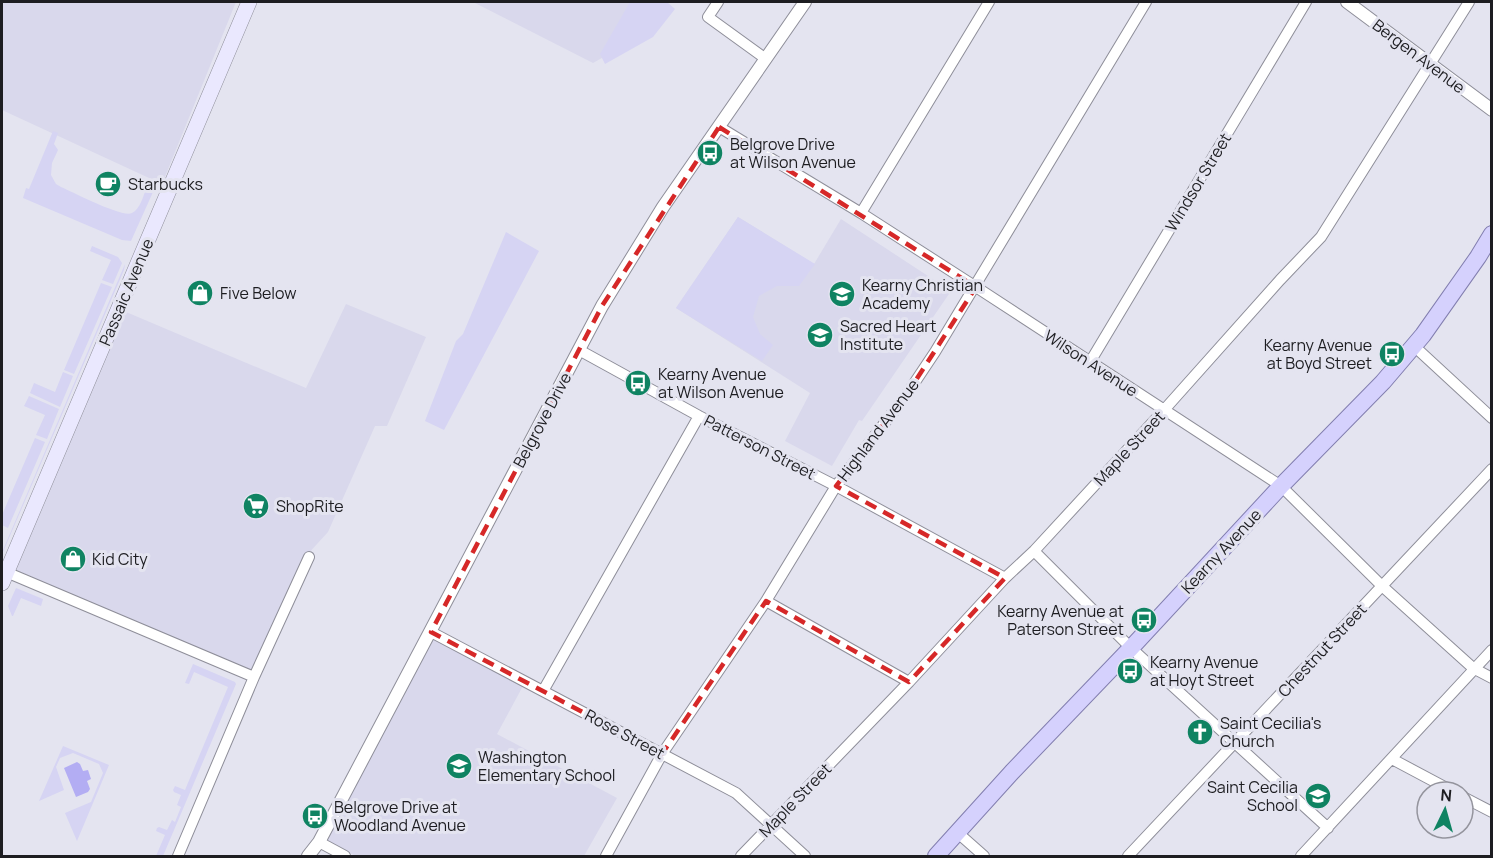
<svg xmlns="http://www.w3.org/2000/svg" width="1493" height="858" font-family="Manrope,sans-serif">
<rect width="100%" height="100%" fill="#e4e4f0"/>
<!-- built -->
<path fill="#d9d8ec" d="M 2,2 L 236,2 L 162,184 L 2,110 Z
M 473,2 L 644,2 L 614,51 L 593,63 Z
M 738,217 L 814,264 L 841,219 L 951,291 L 862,421 L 859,420 L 832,466 L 785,441 L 810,393 L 676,308 Z
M 346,304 L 426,337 L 387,426 L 375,426 L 328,532 L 306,556 L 255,681 L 7,575 L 119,309 L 306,388 Z
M 429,634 L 524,684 L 497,734 L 617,798 L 584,856 L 356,856 L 323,841 Z"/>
<!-- green -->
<path fill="#d6d4f3" d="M 630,2 L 667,2 L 675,9 L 653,37 L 605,64 L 600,54 Z
M 53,131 L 58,133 L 54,144 L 58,150 L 52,163 L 51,175 L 56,184 L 61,187 C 73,192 122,218 132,213 C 140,209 143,197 146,189 L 153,192 L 131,241 L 122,240 L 23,198 L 26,188 L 29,189 Z
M 738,217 L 815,264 L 799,286 L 777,286 L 759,296 L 753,317 L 760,334 L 773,345 L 762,361 L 676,308 Z
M 506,232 L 539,251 L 444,430 L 425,421 L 456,341 L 463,334 Z
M 92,246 L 118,257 L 122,263 L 113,284 L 102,280 L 111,260 L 90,251 Z
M 125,264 L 124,270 L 3,552 L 3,550 Z
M 101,283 L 112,287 L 74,374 L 64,370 Z
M 63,372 L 73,376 L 60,407 L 30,393 L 34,383 L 55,392 Z
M 29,396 L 59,409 L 47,439 L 36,435 L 45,415 L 24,406 Z
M 35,438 L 45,442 L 8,528 L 2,525 L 2,515 Z
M 16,588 L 43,599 L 41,606 L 21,598 L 13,616 L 12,616 L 8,606 Z
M 193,664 L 235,682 L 236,684 L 163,856 L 156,856 L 165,835 L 156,831 L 157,828 L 159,827 L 167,830 L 172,820 L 175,822 L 181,807 L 177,805 L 181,795 L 174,792 L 173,790 L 175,786 L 185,790 L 228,687 L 194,672 L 189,684 L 185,683 Z
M 63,746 L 109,765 L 77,841 L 65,813 L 91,802 L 103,773 L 99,764 L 73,753 L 60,758 L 56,767 L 64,790 L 39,801 Z"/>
<!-- water -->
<path fill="#b3adf3" d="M 77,762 L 80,764 L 83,771 L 88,770 L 91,779 L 87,781 L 90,789 L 88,792 L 76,797 L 64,768 Z"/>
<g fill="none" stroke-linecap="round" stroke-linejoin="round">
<defs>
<path id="minor" d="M 718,2 L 708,17 L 766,59
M 719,127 L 861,213 L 976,287 L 1281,486 L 1382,586 L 1473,668 L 1492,678
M 861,213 L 989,2
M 1414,346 L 1492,418
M 579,350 L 699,416 L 836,486 L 1005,578
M 1090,362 L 1306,2
M 1034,551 L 1131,648 L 1328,828
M 6,572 L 254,677
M 766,601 L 909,682
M 431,632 L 736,793 L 805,856
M 543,691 L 699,416
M 1392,759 L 1454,792
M 1463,797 L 1492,812
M 958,833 L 984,856
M 319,842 L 345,856
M 178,856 L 254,677 L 309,557
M 606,856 L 662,754 L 766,601 L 836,486 L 907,394 L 935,352 L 1146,2
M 741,856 L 909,682 L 1005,578 L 1034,551 L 1164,410 L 1280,280 L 1321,237 L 1469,2
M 1128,856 L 1492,469
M 1301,856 L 1492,650"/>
<path id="tertiary" d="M 1347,2 L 1492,110
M 308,856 L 319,842 L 602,306 L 663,207 L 805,2"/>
<path id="secondary" d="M 2,583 L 249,2"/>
<path id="primary" d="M 936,856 L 1012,772 L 1131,648 L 1281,486 L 1383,382 L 1423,335 L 1478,257 L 1492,234"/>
</defs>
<!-- minor casing -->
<use href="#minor" stroke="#8e8e99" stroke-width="12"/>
<!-- tertiary casing -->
<use href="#tertiary" stroke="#8e8e99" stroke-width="14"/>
<!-- secondary casing -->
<use href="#secondary" stroke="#8e8e99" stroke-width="16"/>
<!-- primary casing -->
<use href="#primary" stroke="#827eaf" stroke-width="18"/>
<!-- minor -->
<use href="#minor" stroke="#fff" stroke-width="10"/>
<!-- tertiary -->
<use href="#tertiary" stroke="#fff" stroke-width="12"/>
<!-- secondary -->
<use href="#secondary" stroke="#eae8fe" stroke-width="15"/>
<!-- primary -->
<use href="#primary" stroke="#d5d1fd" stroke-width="16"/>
</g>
<!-- marked area -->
<path fill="none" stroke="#d62828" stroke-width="4.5" stroke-dasharray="12 8" stroke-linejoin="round" d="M 719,127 L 976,287 L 907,394 L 836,486 L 1005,578 L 909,682 L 766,601 L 662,754 L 431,632 L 602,306 Z"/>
<!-- icons -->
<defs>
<symbol id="bus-disc" viewBox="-11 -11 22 22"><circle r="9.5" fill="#0f8362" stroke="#e4e4f0"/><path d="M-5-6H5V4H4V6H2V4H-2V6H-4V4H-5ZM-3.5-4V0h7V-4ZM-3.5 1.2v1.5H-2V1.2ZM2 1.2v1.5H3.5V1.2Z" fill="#fff"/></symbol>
<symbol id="cafe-disc" viewBox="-11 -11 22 22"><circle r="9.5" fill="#0f8362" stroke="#e4e4f0"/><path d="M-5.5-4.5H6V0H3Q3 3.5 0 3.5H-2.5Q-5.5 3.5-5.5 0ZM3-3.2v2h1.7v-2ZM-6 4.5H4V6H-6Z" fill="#fff"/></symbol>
<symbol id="shop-disc" viewBox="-11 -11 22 22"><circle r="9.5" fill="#0f8362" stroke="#e4e4f0"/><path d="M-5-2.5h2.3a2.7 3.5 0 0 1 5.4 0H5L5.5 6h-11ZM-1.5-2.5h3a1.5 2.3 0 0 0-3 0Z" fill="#fff"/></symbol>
<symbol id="school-disc" viewBox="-11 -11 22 22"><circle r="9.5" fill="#0f8362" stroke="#e4e4f0"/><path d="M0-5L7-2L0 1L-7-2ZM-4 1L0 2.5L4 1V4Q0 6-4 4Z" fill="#fff"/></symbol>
<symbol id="supermarket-disc" viewBox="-11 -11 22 22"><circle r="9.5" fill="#0f8362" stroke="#e4e4f0"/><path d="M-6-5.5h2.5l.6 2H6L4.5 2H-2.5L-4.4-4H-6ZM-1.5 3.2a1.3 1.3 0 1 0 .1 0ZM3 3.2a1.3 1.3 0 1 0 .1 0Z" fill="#fff"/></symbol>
<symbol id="church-disc" viewBox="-11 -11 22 22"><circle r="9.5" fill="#0f8362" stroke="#e4e4f0"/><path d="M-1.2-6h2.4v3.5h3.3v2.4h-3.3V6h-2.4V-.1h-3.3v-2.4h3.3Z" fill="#fff"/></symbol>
</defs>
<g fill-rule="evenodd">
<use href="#bus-disc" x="695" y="138" width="30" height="30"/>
<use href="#cafe-disc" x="93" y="169" width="30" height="30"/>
<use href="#shop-disc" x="185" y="278" width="30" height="30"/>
<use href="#school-disc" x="827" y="279" width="30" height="30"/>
<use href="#school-disc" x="805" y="320" width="30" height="30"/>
<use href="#bus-disc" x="1377" y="339" width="30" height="30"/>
<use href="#bus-disc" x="623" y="368" width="30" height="30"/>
<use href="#supermarket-disc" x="241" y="491" width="30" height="30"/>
<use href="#shop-disc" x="58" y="544" width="30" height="30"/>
<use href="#bus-disc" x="1129" y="605" width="30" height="30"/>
<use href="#bus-disc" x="1115" y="656" width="30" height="30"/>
<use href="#church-disc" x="1185" y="717" width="30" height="30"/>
<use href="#school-disc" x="444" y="751" width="30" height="30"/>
<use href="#school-disc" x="1303" y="781" width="30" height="30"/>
<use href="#bus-disc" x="300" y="801" width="30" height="30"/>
</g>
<g text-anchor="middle" stroke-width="6" stroke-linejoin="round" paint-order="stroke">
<!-- street labels -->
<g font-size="16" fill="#1d1d21" stroke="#e4e4f0">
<text transform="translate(1419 56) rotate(37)" y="6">Bergen Avenue</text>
<text transform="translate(1198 182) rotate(-59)" y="6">Windsor Street</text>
<text transform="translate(126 292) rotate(-67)" y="6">Passaic Avenue</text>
<text transform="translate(1091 363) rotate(33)" y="6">Wilson Avenue</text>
<text transform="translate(542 420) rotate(-62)" y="6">Belgrove Drive</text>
<text transform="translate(878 430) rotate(-53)" y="6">Highland Avenue</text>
<text transform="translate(760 447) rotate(27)" y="6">Patterson Street</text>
<text transform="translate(1129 448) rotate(-47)" y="6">Maple Street</text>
<text transform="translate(1221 551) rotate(-47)" y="6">Kearny Avenue</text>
<text transform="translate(1322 650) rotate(-47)" y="6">Chestnut Street</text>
<text transform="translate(625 734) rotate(28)" y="6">Rose Street</text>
<text transform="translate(795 800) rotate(-46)" y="6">Maple Street</text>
</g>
<!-- poi labels -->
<g font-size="16" fill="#1d1d21" stroke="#e4e4f0" text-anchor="start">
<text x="730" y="150">Belgrove Drive<tspan x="730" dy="18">at Wilson Avenue</tspan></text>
<text x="128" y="190">Starbucks</text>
<text x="862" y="291">Kearny Christian<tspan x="862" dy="18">Academy</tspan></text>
<text x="220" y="299">Five Below</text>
<text x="840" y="332">Sacred Heart<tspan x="840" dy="18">Institute</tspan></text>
<text x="1372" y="351" text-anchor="end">Kearny Avenue<tspan x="1372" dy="18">at Boyd Street</tspan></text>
<text x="658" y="380">Kearny Avenue<tspan x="658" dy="18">at Wilson Avenue</tspan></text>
<text x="276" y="512">ShopRite</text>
<text x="92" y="565">Kid City</text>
<text x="1124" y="617" text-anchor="end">Kearny Avenue at<tspan x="1124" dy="18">Paterson Street</tspan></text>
<text x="1150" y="668">Kearny Avenue<tspan x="1150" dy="18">at Hoyt Street</tspan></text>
<text x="1220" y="729">Saint Cecilia's<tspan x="1220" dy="18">Church</tspan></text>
<text x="478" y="763">Washington<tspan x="478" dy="18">Elementary School</tspan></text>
<text x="1298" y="793" text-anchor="end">Saint Cecilia<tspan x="1298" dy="18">School</tspan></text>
<text x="334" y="813">Belgrove Drive at<tspan x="334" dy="18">Woodland Avenue</tspan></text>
</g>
</g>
<!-- border -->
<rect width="1493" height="858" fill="none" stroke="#1d1d21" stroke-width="6"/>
<!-- north arrow -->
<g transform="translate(1445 810) rotate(5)"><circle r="28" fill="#e4e4f0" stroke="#94949d" stroke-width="1.5"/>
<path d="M0-4.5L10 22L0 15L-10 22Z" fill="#0f8362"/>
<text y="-9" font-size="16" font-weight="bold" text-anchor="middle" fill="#1d1d21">N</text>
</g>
</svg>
